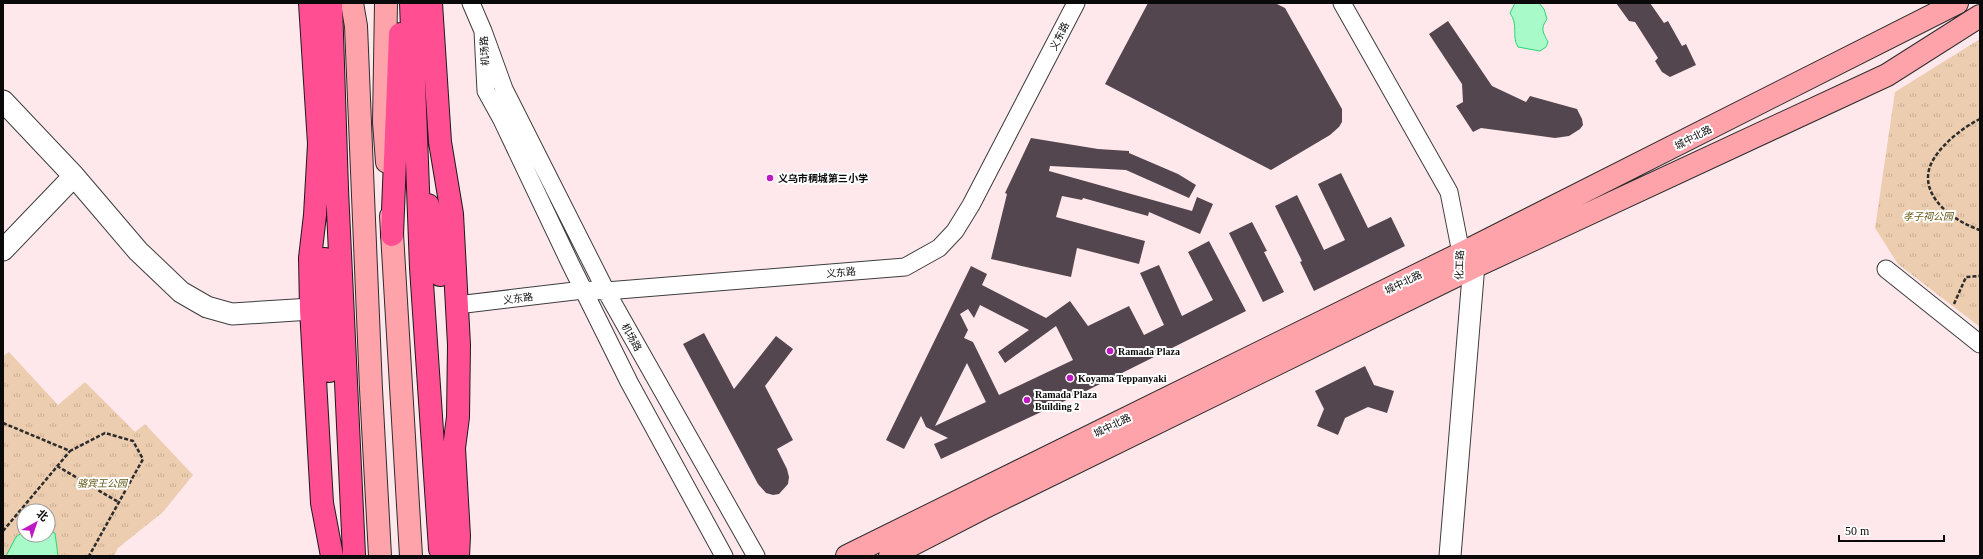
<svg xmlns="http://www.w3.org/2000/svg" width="1983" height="559" font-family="'Times New Roman','Noto Sans SC',serif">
<defs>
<pattern id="park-tufts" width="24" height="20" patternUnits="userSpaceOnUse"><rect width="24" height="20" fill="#eccdaf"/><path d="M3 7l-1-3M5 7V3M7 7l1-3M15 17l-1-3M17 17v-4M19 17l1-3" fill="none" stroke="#c9af95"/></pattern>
</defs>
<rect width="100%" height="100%" fill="#ffe8ec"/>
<!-- park -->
<path fill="url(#park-tufts)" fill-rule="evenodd" d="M 1980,39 L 1980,327 L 1898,264 L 1875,228 L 1895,92 Z
M 9,352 L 58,405 L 85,382 L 135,432 L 145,424 L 193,475 L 163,512 L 118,548 L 114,556 L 3,556 L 3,356 ZM 24,511 L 48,511 L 48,535 L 24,535 Z"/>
<!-- water -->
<path fill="#a8fbc9" stroke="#29d872" d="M 1515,3 L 1539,3 L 1544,9 L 1547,19 C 1540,29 1543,32 1548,42 L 1546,47 L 1540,51 L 1518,47 C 1511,35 1519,26 1510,13 Z
M 24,531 L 24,535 L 48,535 L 48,531 L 55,533 L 58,556 L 6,556 L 16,537 Z"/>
<!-- building -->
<path fill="#54464e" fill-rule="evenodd" d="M 1148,3 L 1275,3 L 1285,8 L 1342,109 L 1342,122 L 1339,127 L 1330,135 L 1271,170 L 1105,84 Z
M 1616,3 L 1650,3 L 1664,23 L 1668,21 L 1682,46 L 1686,44 L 1696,65 L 1670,77 L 1662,72 L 1655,61 L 1658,58 L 1635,22 L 1629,21 Z
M 1448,21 L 1492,86 L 1526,102 L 1530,96 L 1577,109 L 1582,119 L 1583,125 L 1580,129 L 1569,136 L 1555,138 L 1481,128 L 1473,132 L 1456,106 L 1463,102 L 1462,84 L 1429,34 Z
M 1031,138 L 1098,149 L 1129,151 L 1129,153 L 1178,174 L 1196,185 L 1189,198 L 1126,170 L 1050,166 L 1049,171 L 1192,211 L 1197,197 L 1213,204 L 1200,234 L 1149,212 L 1148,216 L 1083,198 L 1082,200 L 1062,196 L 1056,217 L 1145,241 L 1139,264 L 1077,248 L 1071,277 L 991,259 L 1007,194 L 1005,193 Z
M 1341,173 L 1368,228 L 1391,217 L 1405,246 L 1314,291 L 1300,262 L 1302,261 L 1275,206 L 1297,195 L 1324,250 L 1345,240 L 1318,184 Z
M 1252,222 L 1267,251 L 1264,252 L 1284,292 L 1263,302 L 1229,233 Z
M 1209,241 L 1246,311 L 1088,390 L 941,459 L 934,444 L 948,438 L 926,427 L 921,416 L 904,449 L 886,440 L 971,266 L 987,274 L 982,285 L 1046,318 L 1070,301 L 1088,326 L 1129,306 L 1144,335 L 1164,325 L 1140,273 L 1159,265 L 1182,316 L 1213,300 L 1188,252 ZM 980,305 L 1029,330 L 998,352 L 1005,363 L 1056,326 L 1073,360 L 999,395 L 973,342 L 964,338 L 968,330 L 960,314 L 968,309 L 974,318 ZM 967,363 L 986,402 L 935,426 Z
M 704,333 L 734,389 L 776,336 L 793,349 L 765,386 L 793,440 L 777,449 L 787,469 L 789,477 L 788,484 L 779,494 L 773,495 L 766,493 L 758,484 L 683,344 Z
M 1365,366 L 1374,385 L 1394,391 L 1387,413 L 1368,407 L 1345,418 L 1338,435 L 1317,426 L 1324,409 L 1315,391 Z"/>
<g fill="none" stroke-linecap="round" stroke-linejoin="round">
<defs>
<path id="minor" d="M 471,3 L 483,31
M 1342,3 L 1449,192 L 1461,253
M 1886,269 L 1980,344
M 457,305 L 583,290 L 606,291 L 905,267 L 939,248 L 955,231 L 971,205 L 1076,3
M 724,556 L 629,382 L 570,263 L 502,120 L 486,91 L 483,31 L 504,89 L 606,291 L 756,556"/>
<path id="tertiary" d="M 3,101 L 74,176 L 138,251 L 181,292 L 207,307 L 232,314 L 311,309
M 3,250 L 74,176
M 1450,556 L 1475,252"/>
<path id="secondary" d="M 352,3 L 356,26 L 371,389 L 380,556
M 386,3 L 384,122 L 387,162
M 391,216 L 411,556
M 847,556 L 1476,246 L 1957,3
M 890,556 L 985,507 L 1474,267 L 1887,75 L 1980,16"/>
<path id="trunk" d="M 310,3 L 319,144 L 315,215 L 310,258 L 311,309 L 322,503 L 332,556
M 331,3 L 337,189 L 354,554
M 411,3 L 421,268 L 440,549
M 431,3 L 440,142 L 452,214 L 459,345 L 458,417 L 454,448 L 459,536 L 458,556
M 428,205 L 439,249 L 440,275
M 392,235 L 400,34
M 325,259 L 329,371"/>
</defs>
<!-- minor casing -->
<use href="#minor" stroke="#3d3d3d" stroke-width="19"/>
<!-- tertiary casing -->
<use href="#tertiary" stroke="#3d3d3d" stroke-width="23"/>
<!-- secondary casing -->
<use href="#secondary" stroke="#2c2c2c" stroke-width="24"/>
<!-- trunk casing -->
<use href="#trunk" stroke="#1b1b1b" stroke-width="24"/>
<!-- path -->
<path stroke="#2c2c2c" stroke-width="2.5" stroke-dasharray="4 2" stroke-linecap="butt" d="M 1980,119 C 1962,128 1940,145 1931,164 C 1917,196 1955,222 1980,230
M 1954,304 L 1966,277 L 1980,276
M 3,423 L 70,451 L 105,433 L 133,441 L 143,459 L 89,556
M 57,466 L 120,503
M 3,531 L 70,451"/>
<!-- minor -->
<use href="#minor" stroke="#fff" stroke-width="17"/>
<!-- tertiary -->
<use href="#tertiary" stroke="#fff" stroke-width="21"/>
<!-- secondary -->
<use href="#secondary" stroke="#ffa3ab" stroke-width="22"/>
<!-- trunk -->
<use href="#trunk" stroke="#ff4f92" stroke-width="22"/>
</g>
<!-- markers -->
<g fill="#c018c5" stroke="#fff" stroke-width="1.5">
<circle cx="770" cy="178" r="4"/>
<circle cx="1110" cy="351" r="4"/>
<circle cx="1070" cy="378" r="4"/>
<circle cx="1027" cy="400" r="4"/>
</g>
<g text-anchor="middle" stroke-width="4" stroke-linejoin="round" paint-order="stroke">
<!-- street labels -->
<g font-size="10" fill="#0a0a0a" stroke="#fff">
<text transform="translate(1059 36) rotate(-63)" y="4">义东路</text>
<text transform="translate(484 51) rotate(-93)" y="4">机场路</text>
<text transform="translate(1693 137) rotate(-27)" y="4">城中北路</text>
<text transform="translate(1459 265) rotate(-88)" y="4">化工路</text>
<text transform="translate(841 272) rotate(-5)" y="4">义东路</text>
<text transform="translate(1403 282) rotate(-26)" y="4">城中北路</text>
<text transform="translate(518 298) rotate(-7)" y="4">义东路</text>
<text transform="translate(632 337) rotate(61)" y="4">机场路</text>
<text transform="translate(1112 425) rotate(-26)" y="4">城中北路</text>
</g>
<!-- poi labels -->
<g font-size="10" font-weight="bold" fill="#0a0a0a" stroke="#fff" text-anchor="start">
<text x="778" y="182">义乌市稠城第三小学</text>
<text x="1118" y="355">Ramada Plaza</text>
<text x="1078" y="382">Koyama Teppanyaki</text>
<text x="1035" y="398">Ramada Plaza<tspan x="1035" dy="12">Building 2</tspan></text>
</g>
<!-- park labels -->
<g font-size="10" font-style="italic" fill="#665717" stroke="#fff">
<text x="1928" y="220">孝子祠公园</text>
<text x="102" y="487">骆宾王公园</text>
</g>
</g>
<!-- border -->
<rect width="1983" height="559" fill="none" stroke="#0a0a0a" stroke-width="8"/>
<!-- north arrow -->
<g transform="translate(36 523) rotate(40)"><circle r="19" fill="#ffffff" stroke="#9d9d9d"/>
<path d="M0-3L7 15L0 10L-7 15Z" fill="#c018c5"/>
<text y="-6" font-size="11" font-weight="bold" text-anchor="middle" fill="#0a0a0a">北</text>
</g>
<!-- scale -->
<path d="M1839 535v6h105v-6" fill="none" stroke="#0a0a0a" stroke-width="2"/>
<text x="1845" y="535" font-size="12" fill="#0a0a0a" stroke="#ffffff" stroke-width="3" paint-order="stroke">50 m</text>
</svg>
